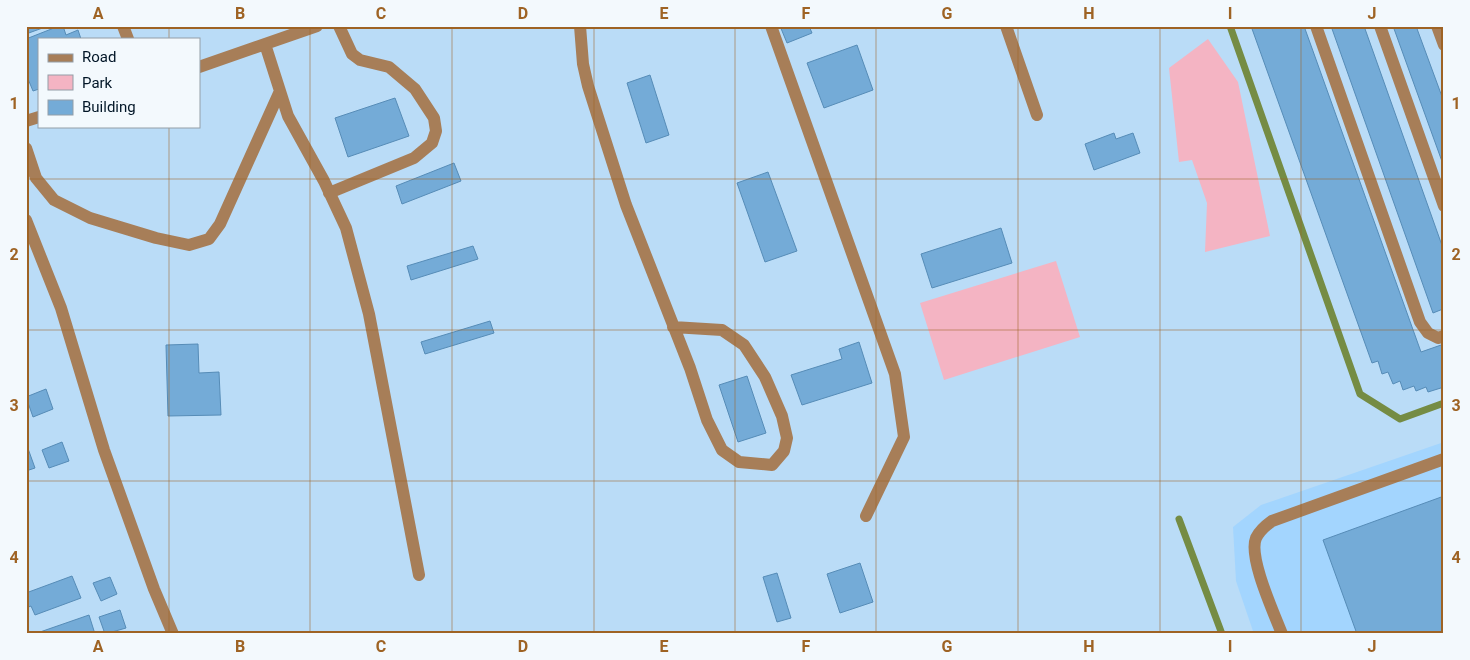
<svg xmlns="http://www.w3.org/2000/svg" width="1470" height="660" font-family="Roboto,sans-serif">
<rect width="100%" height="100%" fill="#badcf7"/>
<!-- built -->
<path fill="#a3d5fe" d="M 1444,442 L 1444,634 L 1254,634 L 1236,581 L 1233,527 L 1261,505 Z"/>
<!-- green -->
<path fill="#f4b4c3" d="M 1208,39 L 1238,82 L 1270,236 L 1205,252 L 1207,203 L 1192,160 L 1179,162 L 1169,68 Z
M 1056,261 L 1080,337 L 944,380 L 920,303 Z"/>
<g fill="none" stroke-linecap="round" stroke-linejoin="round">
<!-- stream -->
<path stroke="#758c44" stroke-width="7" d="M 1230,26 L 1360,394 L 1400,419 L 1444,403
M 1179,519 L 1222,634"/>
</g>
<!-- building -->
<path fill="#74abd7" stroke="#568cb7" d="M 26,26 L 48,26 L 26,34 Z
M 59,26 L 63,26 L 66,35 L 78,30 L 81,39 L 39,39 L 39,89 L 33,91 L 26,74 L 26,39 Z
M 780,26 L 809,26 L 812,33 L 787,43 Z
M 1251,26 L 1304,26 L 1421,352 L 1444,344 L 1444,387 L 1428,392 L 1426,387 L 1416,391 L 1414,386 L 1403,390 L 1400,381 L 1393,384 L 1388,372 L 1382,374 L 1378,361 L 1372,363 Z
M 1331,26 L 1364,26 L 1444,251 L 1444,313 L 1443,309 L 1433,313 Z
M 1393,26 L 1416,26 L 1444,102 L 1444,167 Z
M 857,45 L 873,90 L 824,108 L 807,63 Z
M 650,75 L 669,135 L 646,143 L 627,83 Z
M 395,98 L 409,136 L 348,157 L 335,118 Z
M 1114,133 L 1116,139 L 1133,133 L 1140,153 L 1094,170 L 1085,144 Z
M 454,163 L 461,181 L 402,204 L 396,186 Z
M 768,172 L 797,251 L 765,262 L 737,183 Z
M 1001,228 L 1012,263 L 932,288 L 921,254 Z
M 473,246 L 478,259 L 411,280 L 407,266 Z
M 490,321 L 494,333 L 425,354 L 421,342 Z
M 859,342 L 872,383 L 802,405 L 791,375 L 842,359 L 839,349 Z
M 198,344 L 199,373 L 219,372 L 221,415 L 168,416 L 166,345 Z
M 747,376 L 766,433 L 738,442 L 719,385 Z
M 46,389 L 53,409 L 33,417 L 26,397 Z
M 62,442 L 69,461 L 49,468 L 42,450 Z
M 26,443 L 35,468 L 26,471 Z
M 1444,496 L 1444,634 L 1357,634 L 1323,540 Z
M 860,563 L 873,602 L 840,613 L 827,574 Z
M 777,573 L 791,618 L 777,622 L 763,577 Z
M 72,576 L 81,598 L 35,615 L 31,606 L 26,608 L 26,593 Z
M 110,577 L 117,594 L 101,601 L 93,583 Z
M 120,610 L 126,628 L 105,634 L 99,617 Z
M 89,615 L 95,634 L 41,634 L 40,632 Z"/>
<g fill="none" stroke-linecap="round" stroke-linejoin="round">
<!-- minor -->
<path stroke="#a77e58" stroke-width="12" d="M 123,26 L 128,39
M 580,26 L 583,64 L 588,86 L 626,205 L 690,368 L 707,420 L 722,450 L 739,462 L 772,465 L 784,451 L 787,438 L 782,416 L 765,377 L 744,345 L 722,330 L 673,327
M 771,26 L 895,374 L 904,437 L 866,516
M 1006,26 L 1037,115
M 1316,26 L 1420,322 L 1428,333 L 1438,338 L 1444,336
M 1380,26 L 1444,206
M 1437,26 L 1444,45
M 265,44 L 288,116 L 324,181 L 346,228 L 369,314 L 419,575
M 199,67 L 317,26
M 26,121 L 39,117
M 26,148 L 36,178 L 54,200 L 90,218 L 156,238 L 189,245 L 209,239 L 220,224 L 280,91
M 329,193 L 414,158 L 432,143 L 436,131 L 434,118 L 415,89 L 389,67 L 360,60 L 352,54 L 339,26
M 26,220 L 61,308 L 104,450 L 154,589 L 173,634
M 1282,634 C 1274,613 1248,557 1256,538 C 1260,530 1265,526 1272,521 L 1444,459"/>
</g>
<!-- grid -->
<path fill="none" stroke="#9e6324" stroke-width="1" stroke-opacity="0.55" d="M 169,26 L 169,39M 310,26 L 310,634M 452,26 L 452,634M 594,26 L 594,634M 735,26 L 735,634M 876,26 L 876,634M 1018,26 L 1018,634M 1160,26 L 1160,634M 1301,26 L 1301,634M 169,126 L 169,634M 26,179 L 1444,179M 26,330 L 1444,330M 26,481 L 1444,481"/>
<!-- border -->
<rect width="1470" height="660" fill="none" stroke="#f3f9fd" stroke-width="55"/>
<!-- legend -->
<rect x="38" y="38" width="162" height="90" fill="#f3f9fd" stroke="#939ea7"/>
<rect x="48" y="54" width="25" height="8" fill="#a77e58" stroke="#939ea7"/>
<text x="82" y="62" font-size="15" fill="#021627">Road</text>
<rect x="48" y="75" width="25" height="15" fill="#f4b4c3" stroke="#939ea7"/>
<text x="82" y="88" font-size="15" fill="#021627">Park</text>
<rect x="48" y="100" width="25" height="15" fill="#74abd7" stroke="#939ea7"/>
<text x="82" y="112" font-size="15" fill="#021627">Building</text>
<rect x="28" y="28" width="1414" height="604" fill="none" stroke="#9e6324" stroke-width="2"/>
<g font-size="16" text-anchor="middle" font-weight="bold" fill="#9e6324">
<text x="98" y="19">A</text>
<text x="240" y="19">B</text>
<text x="381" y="19">C</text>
<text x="523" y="19">D</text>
<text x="664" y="19">E</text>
<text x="806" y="19">F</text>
<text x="947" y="19">G</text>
<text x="1089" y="19">H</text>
<text x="1230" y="19">I</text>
<text x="1372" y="19">J</text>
<text x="14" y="109">1</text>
<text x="1456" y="109">1</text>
<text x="14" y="260">2</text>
<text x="1456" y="260">2</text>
<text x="14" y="411">3</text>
<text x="1456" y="411">3</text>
<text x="14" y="563">4</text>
<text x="1456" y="563">4</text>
<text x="98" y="652">A</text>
<text x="240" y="652">B</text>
<text x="381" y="652">C</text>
<text x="523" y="652">D</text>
<text x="664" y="652">E</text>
<text x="806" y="652">F</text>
<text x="947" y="652">G</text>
<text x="1089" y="652">H</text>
<text x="1230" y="652">I</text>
<text x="1372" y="652">J</text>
</g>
</svg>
